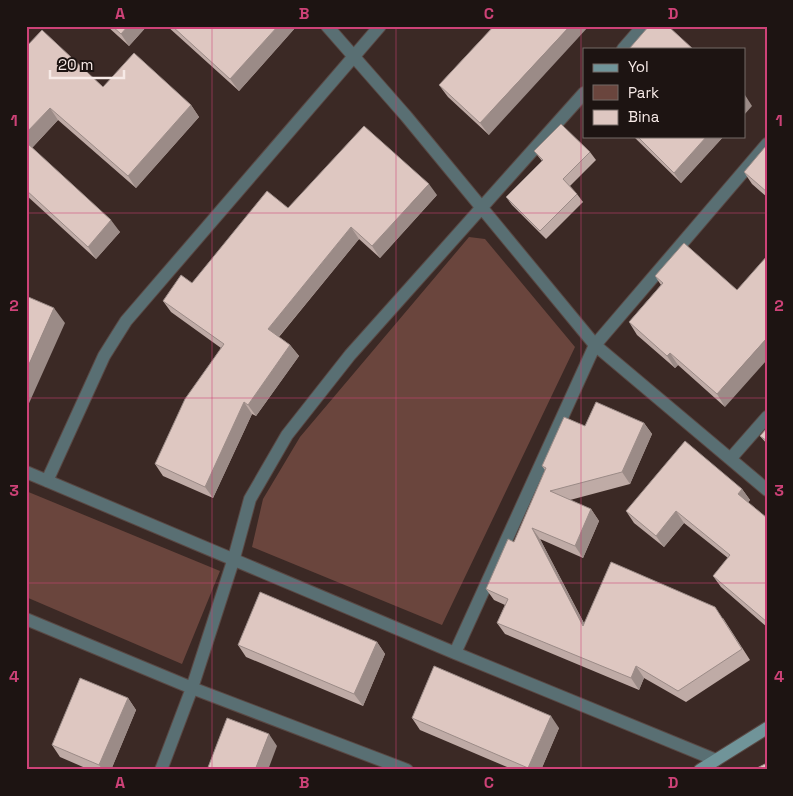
<svg xmlns="http://www.w3.org/2000/svg" width="793" height="796" font-family="'Space Grotesk',sans-serif">
<rect width="100%" height="100%" fill="#3b2925"/>
<!-- green -->
<path fill="#6a453d" d="M 469,237 L 485,239 L 575,347 L 442,625 L 252,547 L 263,499 L 300,437 Z
M 26,491 L 220,571 L 182,664 L 26,597 Z"/>
<g fill="none" stroke-linecap="round" stroke-linejoin="round">
<defs>
<path id="street" d="M 327,26 L 406,116 L 595,345 L 767,490
M 623,49 L 643,26
M 731,458 L 767,417
M 26,472 L 455,653 L 716,760
M 47,481 L 104,356 L 126,321 L 380,26
M 26,619 L 192,688 L 407,770
M 455,653 L 595,345 L 767,144
M 161,770 L 192,688 L 234,558 L 250,499 L 287,435 L 350,355 L 584,93"/>
<path id="secondary" d="M 700,770 L 767,728"/>
</defs>
<!-- street casing -->
<use href="#street" stroke="#594844" stroke-width="14"/>
<!-- secondary casing -->
<use href="#secondary" stroke="#594844" stroke-width="14"/>
<!-- street -->
<use href="#street" stroke="#596f73" stroke-width="12"/>
<!-- secondary -->
<use href="#secondary" stroke="#709499" stroke-width="12"/>
</g>
<!-- wall -->
<path fill="#bfaba6" d="M 107,26 L 147,26 L 129,46 Z
M 167,26 L 294,26 L 295,28 L 239,91 Z
M 494,26 L 489,135 L 448,97 L 439,85 Z
M 26,47 L 103,87 L 191,105 L 199,117 L 136,188 L 58,120 L 32,148 L 120,232 L 96,259 L 26,195 Z
M 633,136 L 724,136 L 681,183 Z
M 767,148 L 767,197 L 752,184 L 744,172 Z
M 534,151 L 590,152 L 596,160 L 570,186 L 577,194 L 583,202 L 546,239 L 512,205 L 506,197 L 542,161 Z
M 437,195 L 380,258 L 359,239 L 279,337 L 290,345 L 299,356 L 256,416 L 252,414 L 213,498 L 163,476 L 155,464 L 221,348 L 171,312 L 163,301 L 192,283 Z
M 684,243 L 725,407 L 678,365 L 675,368 L 637,335 L 629,322 L 661,285 L 655,276 Z
M 644,423 L 652,434 L 630,484 L 570,500 L 591,509 L 599,521 L 583,558 L 540,539 L 584,623 L 723,618 L 750,660 L 686,702 L 644,678 L 639,690 L 505,634 L 497,623 L 505,605 L 494,600 L 486,589 L 514,542 L 545,470 L 542,466 L 585,426 Z
M 767,428 L 767,444 L 760,436 Z
M 742,489 L 750,500 L 748,502 L 767,518 L 767,627 L 721,587 L 713,576 L 728,558 L 684,523 L 664,547 L 634,523 L 626,511 Z
M 377,642 L 385,654 L 363,706 L 246,657 L 238,645 Z
M 128,698 L 136,710 L 111,770 L 90,770 L 60,757 L 52,745 Z
M 412,718 L 559,728 L 541,770 L 514,770 L 420,730 Z"/>
<!-- shaded-wall -->
<path fill="#9b8b87" d="M 128,26 L 147,26 L 129,46 L 121,34 Z
M 278,26 L 294,26 L 295,28 L 239,91 L 230,79 Z
M 570,26 L 589,26 L 489,135 L 480,123 Z
M 745,95 L 752,106 L 744,115 L 744,96 Z
M 191,105 L 199,117 L 136,188 L 128,176 Z
M 50,108 L 58,120 L 30,150 L 26,145 L 26,133 Z
M 707,136 L 724,136 L 681,183 L 674,173 Z
M 429,184 L 437,195 L 380,258 L 372,246 Z
M 111,220 L 120,232 L 96,259 L 88,247 Z
M 351,227 L 359,239 L 276,340 L 268,329 Z
M 54,308 L 65,323 L 26,410 L 26,371 Z
M 767,338 L 767,360 L 725,407 L 717,394 Z
M 290,345 L 299,356 L 256,416 L 248,405 Z
M 670,353 L 678,365 L 675,368 L 667,356 Z
M 244,402 L 252,414 L 213,498 L 205,487 Z
M 644,423 L 652,434 L 630,484 L 622,472 Z
M 742,489 L 750,500 L 746,505 L 738,494 Z
M 591,509 L 599,521 L 583,558 L 575,546 Z
M 676,511 L 684,523 L 664,547 L 656,536 Z
M 532,528 L 540,539 L 591,637 L 583,626 Z
M 377,642 L 385,654 L 363,706 L 354,694 Z
M 636,666 L 644,678 L 639,690 L 631,678 Z
M 128,698 L 136,710 L 111,770 L 103,770 L 99,765 Z
M 551,716 L 559,728 L 541,770 L 530,770 L 528,768 Z
M 269,734 L 277,746 L 268,770 L 255,770 Z"/>
<!-- building -->
<path fill="#dec7c1" stroke="#9b8b87" d="M 112,26 L 128,26 L 121,34 Z
M 172,26 L 278,26 L 230,79 Z
M 494,26 L 570,26 L 480,123 L 439,85 Z
M 649,26 L 668,26 L 693,49 L 629,49 Z
M 42,30 L 103,87 L 134,53 L 191,105 L 128,176 L 50,108 L 26,133 L 26,47 Z
M 561,124 L 590,152 L 563,179 L 577,194 L 540,231 L 506,197 L 543,160 L 534,151 Z
M 364,126 L 429,184 L 372,246 L 351,227 L 268,329 L 290,345 L 248,405 L 244,402 L 205,487 L 155,464 L 185,399 L 224,344 L 163,301 L 181,275 L 192,283 L 267,191 L 288,208 Z
M 637,136 L 707,136 L 674,173 Z
M 26,142 L 111,220 L 88,247 L 26,190 Z
M 765,147 L 767,148 L 767,192 L 744,172 Z
M 684,243 L 737,290 L 767,256 L 767,338 L 717,394 L 670,353 L 667,356 L 629,322 L 663,283 L 655,276 Z
M 26,296 L 54,308 L 26,371 Z
M 596,402 L 644,423 L 622,472 L 550,491 L 591,509 L 575,546 L 532,528 L 583,626 L 611,562 L 715,607 L 742,649 L 678,691 L 636,666 L 631,678 L 497,623 L 508,599 L 486,589 L 508,539 L 514,542 L 546,468 L 542,466 L 564,417 L 585,426 Z
M 767,428 L 767,441 L 760,436 Z
M 685,441 L 742,489 L 738,494 L 767,518 L 767,622 L 713,576 L 730,555 L 676,511 L 656,536 L 626,511 Z
M 260,592 L 377,642 L 354,694 L 238,645 Z
M 434,666 L 551,716 L 528,768 L 412,718 Z
M 80,678 L 128,698 L 99,765 L 52,745 Z
M 227,718 L 269,734 L 255,770 L 207,770 Z
M 767,763 L 767,770 L 753,770 Z"/>
<!-- grid -->
<path fill="none" stroke="#cd4277" stroke-width="1" stroke-opacity="0.55" d="M 212,26 L 212,770M 396,26 L 396,770M 581,26 L 581,770M 26,213 L 767,213M 26,398 L 767,398M 26,583 L 767,583"/>
<!-- border -->
<rect width="793" height="796" fill="none" stroke="#1d1412" stroke-width="55"/>
<!-- legend -->
<rect x="583" y="48" width="162" height="90" fill="#1d1412" stroke="#746a67"/>
<rect x="593" y="64" width="25" height="8" fill="#709499" stroke="#746a67"/>
<text x="628" y="72" font-size="15" fill="#f7eae7">Yol</text>
<rect x="593" y="85" width="25" height="15" fill="#6a453d" stroke="#746a67"/>
<text x="628" y="98" font-size="15" fill="#f7eae7">Park</text>
<rect x="593" y="110" width="25" height="15" fill="#dec7c1" stroke="#746a67"/>
<text x="628" y="122" font-size="15" fill="#f7eae7">Bina</text>
<!-- scale -->
<path d="M50 70v8h74v-8" fill="none" stroke="#f7eae7" stroke-width="2.5"/>
<text x="58" y="70" font-size="15" fill="#f7eae7" stroke="#1d1412" stroke-width="4" paint-order="stroke">20 m</text>
<rect x="28" y="28" width="738" height="740" fill="none" stroke="#cd4277" stroke-width="2"/>
<g font-size="16" text-anchor="middle" font-weight="bold" fill="#cd4277">
<text x="120" y="19">A</text>
<text x="304" y="19">B</text>
<text x="489" y="19">C</text>
<text x="673" y="19">D</text>
<text x="14" y="126">1</text>
<text x="779" y="126">1</text>
<text x="14" y="311">2</text>
<text x="779" y="311">2</text>
<text x="14" y="496">3</text>
<text x="779" y="496">3</text>
<text x="14" y="682">4</text>
<text x="779" y="682">4</text>
<text x="120" y="788">A</text>
<text x="304" y="788">B</text>
<text x="489" y="788">C</text>
<text x="673" y="788">D</text>
</g>
</svg>
